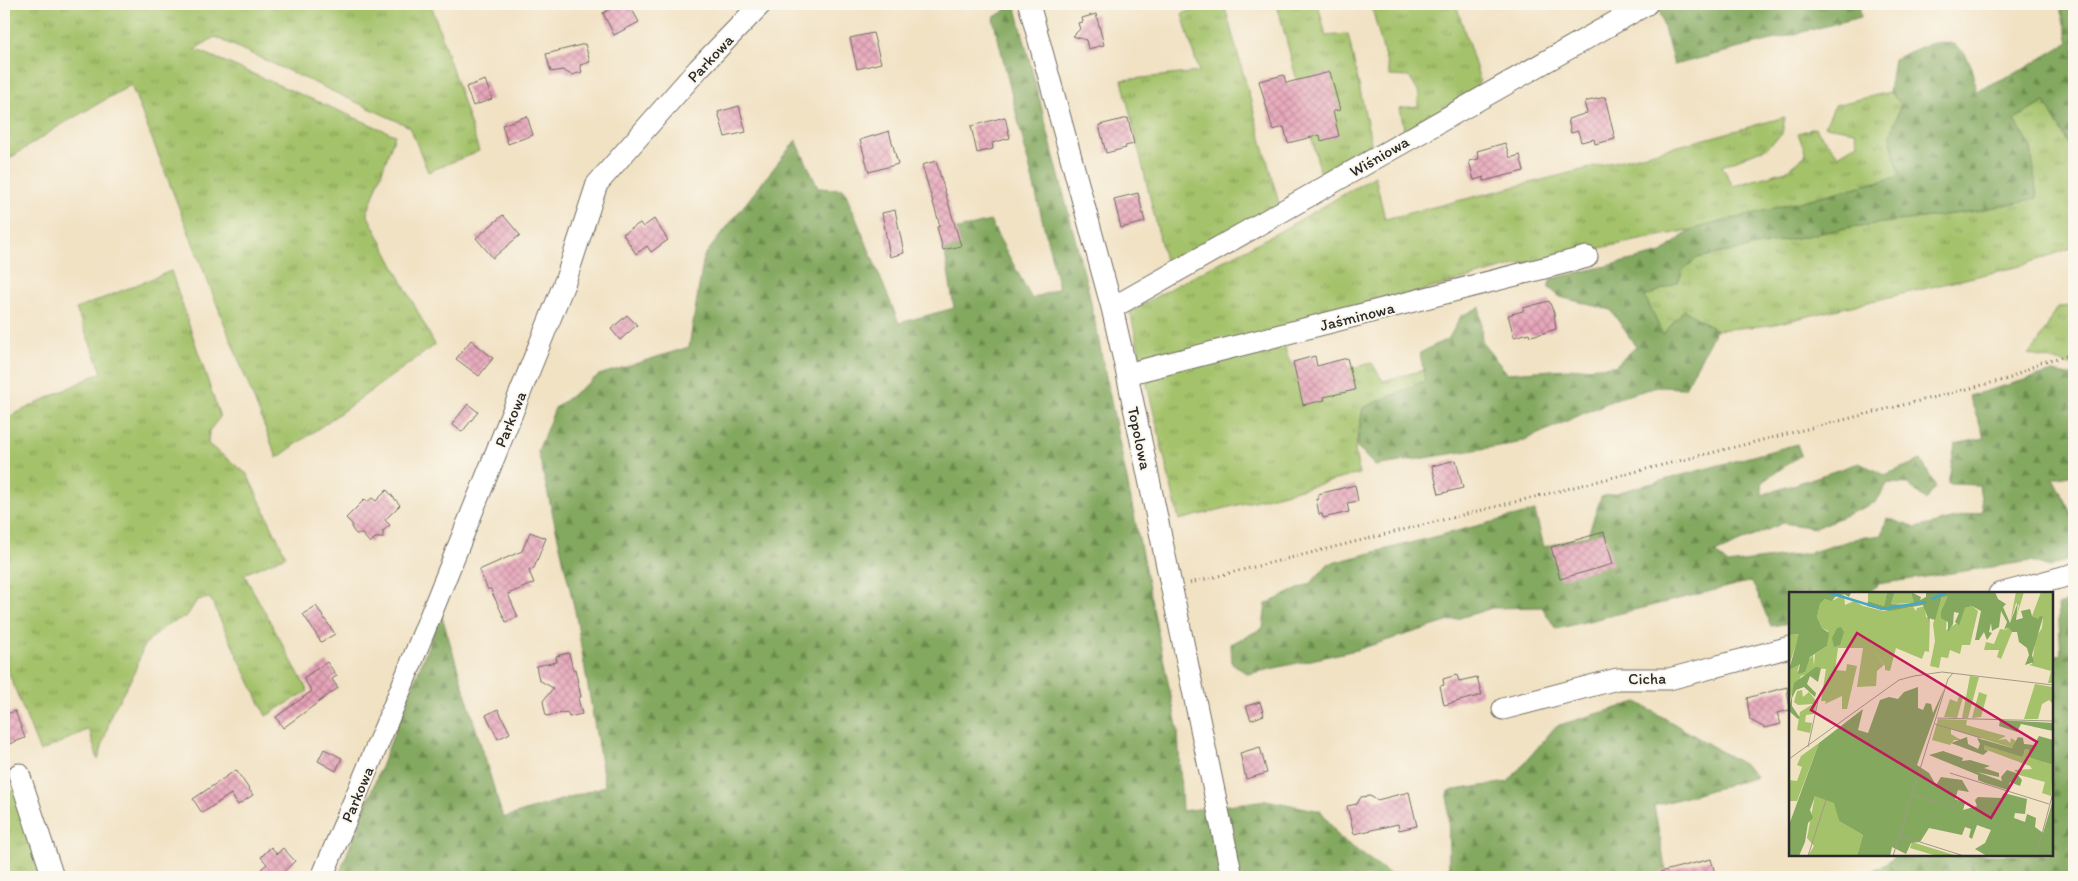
<svg xmlns="http://www.w3.org/2000/svg" width="2078" height="881" font-family="Itim,sans-serif">
<defs>
<pattern id="grass-tufts" width="24" height="20" patternUnits="userSpaceOnUse" patternTransform="scale(1.25)"><rect width="24" height="20" fill="#a4c26a"/><path d="M3 7l-1-3M5 7V3M7 7l1-3M15 17l-1-3M17 17v-4M19 17l1-3" fill="none" stroke="#869e57"/></pattern>
<pattern id="forest-firs" width="22" height="20" patternUnits="userSpaceOnUse" patternTransform="scale(1.25)"><rect width="22" height="20" fill="#83a85e"/><path d="M5 1l3.5 6h-7zM16 11l3.5 6h-7z" fill="#6b894e"/></pattern>
<pattern id="building-cross-hatch" width="8" height="8" patternUnits="userSpaceOnUse" patternTransform="scale(1.25)"><rect width="8" height="8" fill="#e6a2b8"/><path d="M0 0l8 8M0 8l8-8" fill="none" stroke="#bb8496"/></pattern>
</defs>
<rect width="100%" height="100%" fill="#fbf7ec"/>
<filter id="ink" filterUnits="userSpaceOnUse"><feTurbulence type="fractalNoise" baseFrequency=".02" numOctaves="2"/><feDisplacementMap in="SourceGraphic" scale="10" xChannelSelector="R" yChannelSelector="G"/><feConvolveMatrix kernelMatrix="1 2 1 2 8 2 1 2 1" color-interpolation-filters="sRGB"/></filter>
<filter id="wash" filterUnits="userSpaceOnUse"><feTurbulence type="fractalNoise" baseFrequency=".0096" numOctaves="4" result="noise"/><feDisplacementMap in="SourceGraphic" scale="20" xChannelSelector="R" yChannelSelector="G"/><feGaussianBlur stdDeviation="1.12" result="paint"/><feColorMatrix in="noise" values="0 0 0 0 0 0 0 0 0 0 0 0 0 0 0 0 0 1.4 0 .05"/><feComposite in="paint" operator="in"/></filter>
<g filter="url(#wash)">
<rect width="100%" height="100%" fill="#f1e2c4"/>
<!-- grass -->
<path fill="url(#grass-tufts)" stroke="#68764a" d="M 4,4 L 431,4 L 479,151 L 428,172 L 410,127 L 215,37 L 195,49 L 395,135 L 367,214 L 435,345 L 277,458 L 131,85 L 59,126 L 4,162 Z
M 1208,4 L 1224,4 L 1280,207 L 1167,269 L 1122,80 L 1199,72 L 1182,14 Z
M 1277,4 L 1318,4 L 1326,36 L 1348,34 L 1373,151 L 1323,182 Z
M 1371,4 L 1456,4 L 1480,80 L 1474,95 L 1405,134 L 1400,108 L 1418,106 L 1419,93 L 1409,77 L 1390,76 Z
M 1889,92 L 1901,104 L 1890,137 L 1900,176 L 1690,230 L 1520,264 L 1284,329 C 1285,356 1286,364 1309,379 L 1372,363 L 1383,381 L 1423,370 L 1425,381 L 1363,408 L 1355,450 L 1359,474 L 1179,520 L 1130,312 L 1171,288 L 1284,229 L 1375,176 L 1385,219 L 1694,142 L 1785,117 L 1782,134 L 1766,148 L 1722,166 L 1733,186 L 1786,171 L 1806,155 L 1798,133 L 1815,128 L 1838,155 L 1858,143 L 1855,131 L 1825,126 L 1835,105 Z
M 2045,102 L 2074,153 L 2074,247 L 2020,266 L 1771,325 L 1716,330 L 1684,310 L 1663,335 L 1645,297 L 1678,282 L 1683,270 L 1697,258 L 1851,227 L 1977,211 L 2031,147 L 2014,119 Z
M 171,271 L 220,417 L 209,431 L 208,444 L 247,474 L 286,556 L 244,574 L 308,691 L 266,716 L 210,598 L 197,600 L 187,616 L 168,624 L 144,645 L 133,676 L 112,712 L 98,760 L 89,729 L 40,752 L 4,661 L 4,419 L 102,372 L 76,309 Z
M 2074,306 L 2074,366 L 2028,354 L 2036,346 L 2058,307 Z
M 16,788 L 45,877 L 4,877 L 4,854 L 7,847 L 4,839 L 4,797 Z"/>
<!-- forest -->
<path fill="url(#forest-firs)" stroke="#576a44" d="M 1015,4 L 1089,293 L 1178,731 L 1182,811 L 1266,800 L 1321,811 L 1340,838 L 1394,877 L 338,877 L 441,613 L 503,818 L 605,786 L 575,611 L 538,451 L 555,408 L 599,375 L 689,347 L 704,256 L 796,140 L 818,188 L 844,189 L 899,323 L 954,308 L 942,233 L 990,221 L 1032,299 L 1059,288 L 993,18 Z
M 1668,4 L 1859,4 L 1861,17 L 1674,65 L 1659,9 Z
M 2059,4 L 2074,4 L 2074,153 L 2045,102 L 2014,119 L 2031,147 L 2037,198 L 1977,211 L 1851,227 L 1697,258 L 1683,270 L 1678,282 L 1645,297 L 1663,335 L 1684,310 L 1716,330 L 1685,388 L 1657,387 L 1618,398 L 1518,443 L 1375,466 L 1357,447 L 1363,408 L 1425,381 L 1420,353 L 1449,338 L 1461,316 L 1480,307 L 1482,343 L 1507,373 L 1615,366 L 1636,347 L 1611,310 L 1560,297 L 1548,287 L 1551,279 L 1662,253 L 1690,230 L 1900,176 L 1890,137 L 1901,104 L 1889,92 L 1894,59 C 1924,46 1956,25 1972,68 C 1975,75 1974,84 1976,91 L 2022,70 L 2069,42 Z
M 2053,372 L 2074,376 L 2074,474 L 2053,478 L 2074,519 L 2074,556 L 2050,567 L 2031,561 L 1878,584 L 1869,593 L 1790,594 L 1790,623 L 1771,626 L 1752,581 L 1556,629 L 1542,607 L 1492,608 L 1356,650 L 1248,674 L 1232,664 L 1231,644 L 1263,628 L 1266,604 L 1311,583 L 1328,564 L 1535,511 L 1544,547 L 1588,535 L 1601,497 L 1797,444 L 1801,455 L 1762,482 L 1762,495 L 1859,463 L 1885,475 L 1921,460 L 1936,487 L 1926,500 L 1908,484 L 1888,483 L 1876,502 L 1816,528 L 1783,523 L 1715,553 L 1728,564 L 1809,553 L 1858,538 L 1882,535 L 1887,518 L 1916,528 L 1983,511 L 1979,485 L 1948,484 L 1955,444 L 1985,438 L 1969,396 Z
M 2074,600 L 2074,877 L 1863,877 L 1898,855 L 2052,855 L 2052,658 L 2061,654 L 2058,605 Z
M 1637,702 L 1746,766 L 1757,777 L 1654,806 L 1667,877 L 1449,877 L 1448,791 L 1508,782 L 1556,726 Z"/>
<g id="blocks">
<!-- building -->
<path fill="url(#building-cross-hatch)" d="M 619,4 L 629,4 L 639,22 L 614,35 L 603,13 Z
M 1096,14 L 1104,45 L 1088,49 L 1086,40 L 1073,36 L 1080,29 L 1078,23 L 1083,22 L 1082,18 Z
M 873,33 L 881,63 L 857,69 L 850,38 Z
M 585,44 L 590,62 L 580,65 L 582,72 L 572,75 L 562,70 L 551,72 L 546,54 Z
M 1330,72 L 1340,110 L 1333,111 L 1339,136 L 1321,141 L 1320,135 L 1288,143 L 1284,127 L 1273,130 L 1259,81 L 1284,75 L 1286,83 Z
M 485,80 L 492,99 L 473,106 L 466,87 Z
M 1605,97 L 1615,139 L 1595,144 L 1594,139 L 1581,142 L 1578,131 L 1571,133 L 1568,119 L 1587,113 L 1584,102 Z
M 739,106 L 746,132 L 725,137 L 718,112 Z
M 527,116 L 533,135 L 508,144 L 502,125 Z
M 1005,117 L 1010,138 L 992,143 L 993,149 L 977,153 L 971,126 Z
M 1128,118 L 1134,144 L 1125,146 L 1126,148 L 1106,153 L 1099,125 Z
M 889,131 L 898,164 L 869,172 L 860,140 Z
M 1505,143 L 1510,158 L 1520,155 L 1524,171 L 1484,181 L 1484,177 L 1474,180 L 1469,161 L 1479,159 L 1477,151 Z
M 936,161 L 961,246 L 943,250 L 937,227 L 940,226 L 922,165 Z
M 1138,193 L 1145,222 L 1121,228 L 1114,199 Z
M 895,210 L 904,253 L 890,257 L 882,213 Z
M 503,215 L 520,235 L 493,258 L 476,238 Z
M 654,219 L 668,240 L 651,252 L 647,246 L 636,254 L 623,234 L 640,223 L 643,227 Z
M 1549,301 L 1554,313 L 1556,329 L 1540,334 L 1530,336 L 1529,333 L 1514,337 L 1508,315 L 1523,311 L 1523,308 Z
M 627,315 L 637,325 L 620,340 L 611,329 Z
M 471,340 L 493,358 L 479,376 L 456,359 Z
M 1315,356 L 1317,366 L 1347,358 L 1355,390 L 1324,397 L 1325,400 L 1303,405 L 1293,362 Z
M 468,404 L 478,412 L 462,432 L 452,424 Z
M 1456,460 L 1463,488 L 1439,494 L 1432,466 Z
M 1355,485 L 1358,501 L 1347,503 L 1349,512 L 1323,518 L 1322,514 L 1319,514 L 1316,499 L 1319,499 L 1318,494 Z
M 387,490 L 400,505 L 385,520 L 390,525 L 383,531 L 383,538 L 375,538 L 370,543 L 362,534 L 356,534 L 352,529 L 352,524 L 346,518 L 365,499 L 367,502 L 372,498 L 376,501 Z
M 530,532 L 546,538 L 534,568 L 529,571 L 534,583 L 508,594 L 518,617 L 506,622 L 490,588 L 488,590 L 479,570 L 522,551 Z
M 1604,532 L 1613,564 L 1560,579 L 1551,547 Z
M 316,606 L 335,634 L 321,642 L 303,614 Z
M 569,653 L 573,670 L 575,669 L 581,697 L 578,698 L 582,714 L 569,717 L 567,712 L 546,716 L 543,701 L 553,688 L 539,680 L 536,666 L 557,662 L 556,656 Z
M 327,662 L 337,676 L 332,679 L 338,688 L 283,728 L 276,717 L 312,691 L 303,678 Z
M 1457,675 L 1459,681 L 1477,677 L 1482,695 L 1444,705 L 1440,686 L 1444,685 L 1443,679 Z
M 1787,687 L 1790,710 L 1777,713 L 1781,724 L 1765,728 L 1750,720 L 1747,698 Z
M 1260,702 L 1264,715 L 1251,720 L 1246,706 Z
M 498,709 L 510,733 L 498,739 L 486,715 Z
M 15,711 L 25,738 L 4,746 L 4,715 Z
M 1260,747 L 1267,773 L 1246,779 L 1240,753 Z
M 324,749 L 342,758 L 336,771 L 318,761 Z
M 236,770 L 253,795 L 238,805 L 231,794 L 202,813 L 193,799 Z
M 1409,792 L 1417,826 L 1399,830 L 1398,824 L 1354,834 L 1347,806 L 1357,804 L 1361,797 L 1370,796 L 1377,800 Z
M 271,847 L 277,854 L 283,848 L 295,861 L 278,877 L 269,877 L 261,869 L 267,864 L 261,857 Z
M 1711,859 L 1716,877 L 1661,877 L 1660,872 Z"/>
</g>
</g>
<g filter="url(#ink)">
<use href="#blocks" fill-opacity="0" stroke="#706b61" stroke-width="1"/>
<g fill="none" stroke-linecap="round" stroke-linejoin="round">
<defs>
<path id="minor" d="M 1029,4 L 1112,308 L 1127,374 L 1232,877
M 1112,308 L 1647,4
M 1127,374 L 1587,257
M 1999,594 L 2074,574
M 1503,709 L 1617,679 L 1669,679 L 1790,647
M 19,774 L 53,877
M 322,877 L 400,691 L 566,279 L 597,184 L 699,68 L 761,4"/>
</defs>
<!-- minor casing -->
<use href="#minor" stroke="#706b61" stroke-width="23"/>
<!-- path -->
<path stroke="#706b61" stroke-width="3" stroke-dasharray="1 4" stroke-linecap="butt" d="M 1190,583 L 2011,378 L 2041,362 L 2074,354"/>
<!-- minor -->
<use href="#minor" stroke="#fff" stroke-width="21"/>
</g>
</g>
<g text-anchor="middle" stroke-width="4" stroke-linejoin="round" paint-order="stroke">
<!-- street labels -->
<g font-size="16" fill="#2b2b2b" stroke="#fbf7ec">
<text transform="translate(710 58) rotate(-47)" y="6">Parkowa</text>
<text transform="translate(1379 156) rotate(-30)" y="6">Wiśniowa</text>
<text transform="translate(1357 316) rotate(-14)" y="6">Jaśminowa</text>
<text transform="translate(510 419) rotate(-68)" y="6">Parkowa</text>
<text transform="translate(1140 438) rotate(78)" y="6">Topolowa</text>
<text transform="translate(1647 678) rotate(-1)" y="6">Cicha</text>
<text transform="translate(357 794) rotate(-67)" y="6">Parkowa</text>
</g>
</g>
<!-- overview -->
<g transform="translate(1789 592)">
<rect width="264" height="264" fill="#f1e2c4"/>
<path d="M 74,0 L 98,0 L 95,14 L 79,9 L 79,1 ZM 106,0 L 122,0 L 126,11 L 102,12 ZM 227,0 L 235,0 L 227,27 L 230,13 L 227,11 L 221,31 ZM 252,0 L 264,0 L 264,91 L 259,91 L 262,79 L 240,73 L 243,72 L 247,45 L 253,36 L 254,25 L 249,28 L 243,24 ZM 55,2 L 56,13 L 65,9 L 74,14 L 94,19 L 124,15 L 127,19 L 128,16 L 136,14 L 137,25 L 141,26 L 140,60 L 136,59 L 133,67 L 107,56 L 101,79 L 96,78 L 96,74 L 83,56 L 95,73 L 88,79 L 87,94 L 68,95 L 74,56 L 49,56 L 46,78 L 57,79 L 58,72 L 68,74 L 58,117 L 53,117 L 53,104 L 36,112 L 37,109 L 32,109 L 37,77 L 27,76 L 23,81 L 12,84 L 0,108 L 0,78 L 11,71 L 8,80 L 24,63 L 25,74 L 26,62 L 38,54 L 39,39 L 33,36 L 28,25 L 31,12 L 36,7 L 45,8 ZM 154,3 L 159,4 L 157,38 L 168,31 L 176,16 L 183,14 L 189,19 L 181,53 L 173,53 L 171,62 L 161,58 L 159,66 L 152,65 L 150,76 L 141,74 L 146,49 L 144,32 ZM 219,34 L 223,40 L 212,67 L 208,65 L 210,58 L 195,58 L 197,50 L 205,52 L 211,37 L 217,38 ZM 11,42 L 0,73 L 0,43 ZM 181,84 L 190,85 L 179,126 L 173,126 ZM 246,92 L 264,95 L 264,112 L 260,108 L 253,112 L 249,127 L 235,127 ZM 13,98 L 14,105 L 20,100 L 28,110 L 25,122 L 17,123 L 16,130 L 23,131 L 21,141 L 8,138 L 11,120 L 24,112 L 9,113 L 5,110 L 8,99 ZM 190,100 L 198,103 L 192,125 L 183,126 ZM 170,104 L 174,105 L 168,126 L 155,125 L 161,107 L 168,110 ZM 149,127 L 178,128 L 177,133 L 217,144 L 209,148 L 217,147 L 221,151 L 222,146 L 227,149 L 224,156 L 162,137 L 162,142 L 172,148 L 165,148 L 161,153 L 143,148 ZM 30,151 L 8,209 L 0,209 L 0,188 L 8,189 L 13,175 L 8,173 L 12,164 ZM 202,152 L 234,165 L 236,157 L 240,157 L 255,170 L 264,173 L 262,204 L 253,201 L 256,190 L 230,183 L 225,178 L 243,177 L 241,174 L 195,157 L 195,153 ZM 26,203 L 46,211 L 50,229 L 74,243 L 68,264 L 19,264 L 25,254 L 18,246 ZM 123,250 L 168,264 L 148,264 L 121,256 Z" fill="#a4c26a"/>
<path d="M 0,0 L 62,1 L 60,5 L 55,2 L 46,5 L 43,9 L 36,7 L 31,12 L 28,25 L 33,36 L 40,41 L 38,54 L 21,65 L 16,80 L 9,82 L 11,72 L 0,78 L 10,42 L 0,43 ZM 98,0 L 106,0 L 102,12 L 122,13 L 125,10 L 122,0 L 132,5 L 131,8 L 137,5 L 137,0 L 206,0 L 209,7 L 217,12 L 214,15 L 221,31 L 229,10 L 227,28 L 234,26 L 232,19 L 241,17 L 243,24 L 249,27 L 251,24 L 254,25 L 243,63 L 245,70 L 236,73 L 240,63 L 238,56 L 230,50 L 228,40 L 223,40 L 219,35 L 215,38 L 218,30 L 212,19 L 210,35 L 203,39 L 202,31 L 200,40 L 203,41 L 198,48 L 195,40 L 190,48 L 186,48 L 192,19 L 183,14 L 176,16 L 170,33 L 166,30 L 170,21 L 165,20 L 164,32 L 159,40 L 159,30 L 152,26 L 152,20 L 159,4 L 153,5 L 146,28 L 140,26 L 140,29 L 134,13 L 100,19 L 78,14 L 79,9 L 95,14 ZM 48,36 L 52,35 L 55,40 L 51,53 L 45,55 L 43,46 ZM 27,75 L 32,76 L 29,90 L 21,84 L 18,92 L 27,101 L 26,105 L 15,95 L 7,98 L 3,106 L 3,114 L 11,126 L 9,127 L 0,119 L 5,91 ZM 129,95 L 129,116 L 134,118 L 137,111 L 142,112 L 144,121 L 156,95 L 128,173 L 140,181 L 147,193 L 152,185 L 173,188 L 180,200 L 169,198 L 166,207 L 176,211 L 174,218 L 188,214 L 186,208 L 189,205 L 212,206 L 215,201 L 238,207 L 236,222 L 226,221 L 225,226 L 236,230 L 238,222 L 247,226 L 246,235 L 254,241 L 264,208 L 264,264 L 198,264 L 186,257 L 196,251 L 202,238 L 188,233 L 183,247 L 180,245 L 182,237 L 176,235 L 173,243 L 140,236 L 131,250 L 122,251 L 117,262 L 103,255 L 101,264 L 68,264 L 74,243 L 50,229 L 45,211 L 26,204 L 21,218 L 24,226 L 19,231 L 16,250 L 10,264 L 0,264 L 0,233 L 30,151 L 74,117 L 69,138 L 79,141 L 91,108 L 100,105 L 109,107 L 115,100 ZM 211,128 L 264,131 L 264,139 L 232,132 L 228,140 L 210,134 ZM 250,144 L 264,148 L 264,173 L 240,165 L 240,157 L 236,157 L 234,165 L 195,153 L 195,157 L 199,159 L 194,163 L 162,151 L 178,145 L 179,152 L 189,157 L 191,152 L 188,146 L 223,156 L 229,145 L 234,146 L 235,152 L 245,153 ZM 154,159 L 174,166 L 173,169 L 181,168 L 201,174 L 195,176 L 210,181 L 210,185 L 188,180 L 213,189 L 212,185 L 218,178 L 227,181 L 233,188 L 231,194 L 221,190 L 219,198 L 196,191 L 189,188 L 189,183 L 140,163 Z" fill="#83a85e"/>
<path fill="none" stroke="#47a7c6" stroke-width="2.5" d="M 38,0 L 93,17 L 137,10M 143,7 L 158,0"/>
<path fill="none" stroke="#a29987" stroke-width="1" d="M 148,126 L 264,129M 146,132 L 192,146M 19,155 L 29,109M 0,167 L 110,88 L 125,84 L 153,80 L 264,93M 161,181 L 260,212M 122,202 L 165,215M 109,243 L 175,264M 19,264 L 37,208M 104,264 L 159,87 L 164,81M 247,264 L 264,201"/>
<path fill="#c2185b" fill-opacity="0.15" stroke="#c2185b" stroke-width="2.5" d="M 68,41 L 248,150 L 202,226 L 22,118 Z"/>
<rect width="264" height="264" fill="none" stroke="#2b2b2b" stroke-width="2.5"/>
</g>
<!-- margin -->
<rect width="2078" height="881" fill="none" stroke="#fbf7ec" stroke-width="20"/>
</svg>
